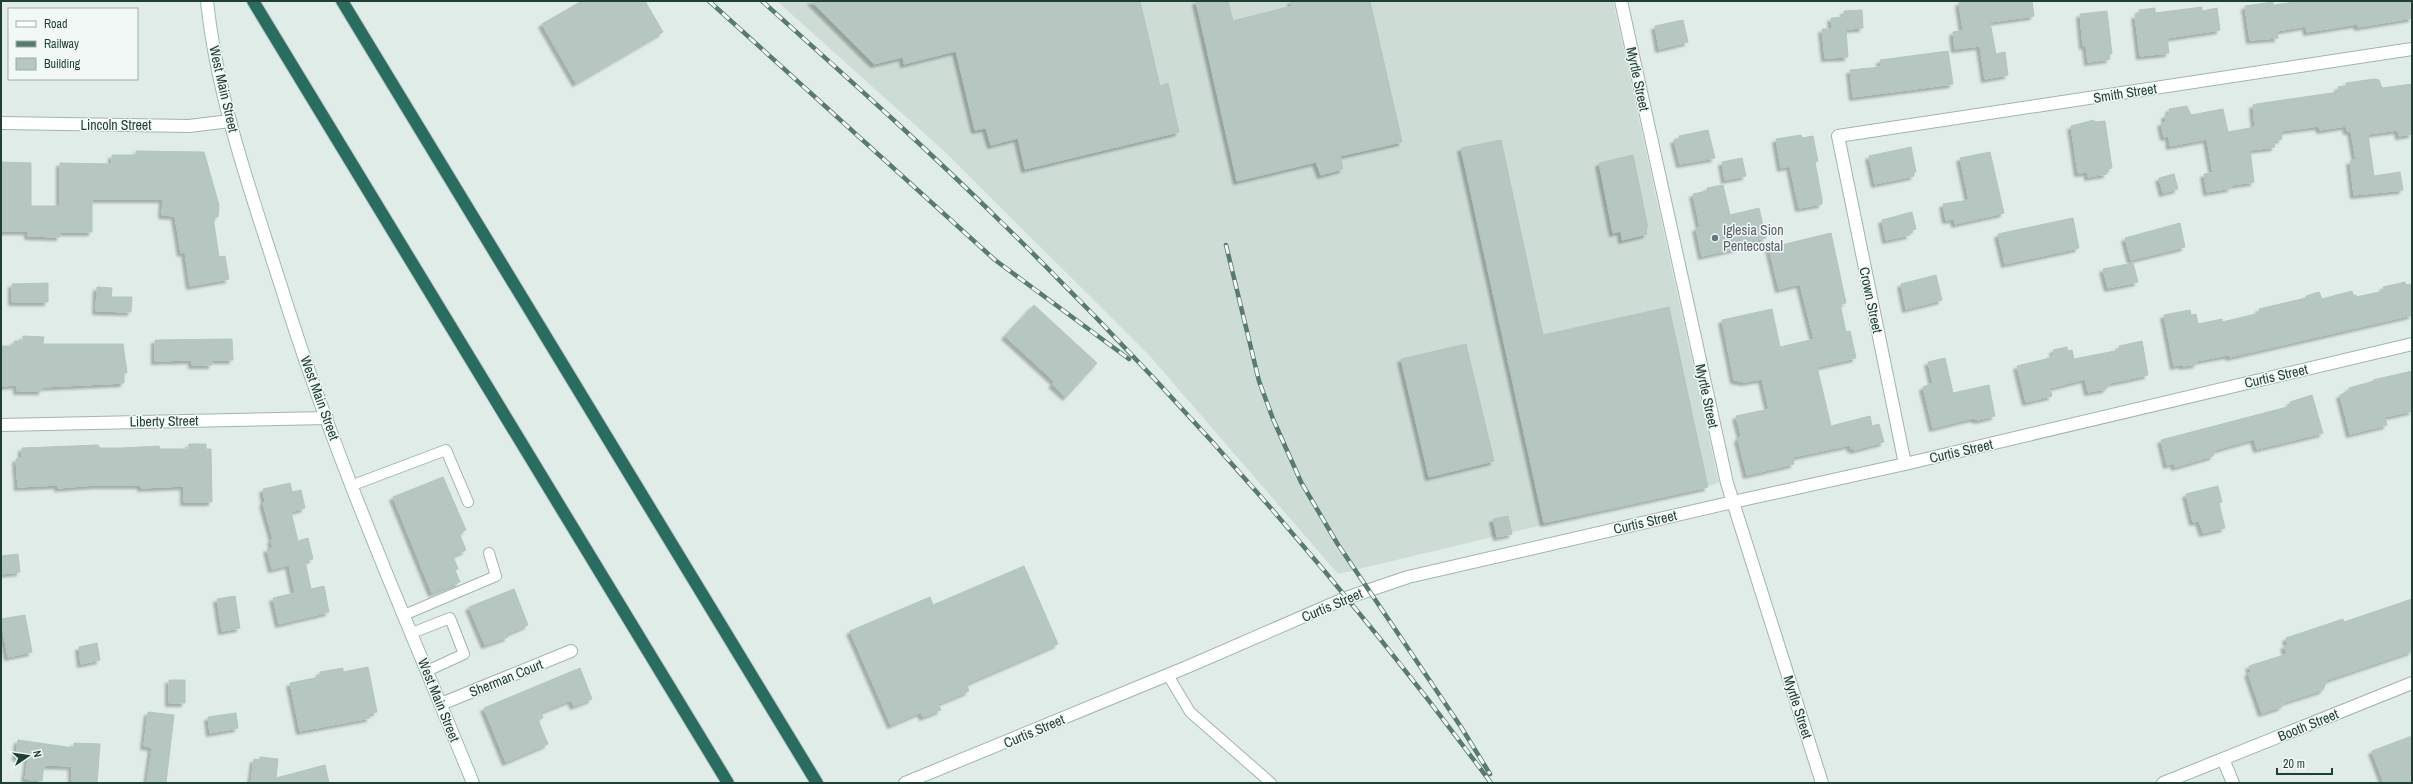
<svg xmlns="http://www.w3.org/2000/svg" width="2413" height="784" font-family="'Archivo Narrow',sans-serif">
<defs>
<filter id="shadow"><feDropShadow dx="-3.5" dy="3.5" stdDeviation="1" flood-color="#0004"/></filter>
</defs>
<rect width="100%" height="100%" fill="#e0ece7"/>
<!-- built -->
<path fill="#cedcd6" d="M 777,1 L 1613,1 L 1719,483 L 1338,574 L 1149,355 L 945,152 Z"/>
<!-- building -->
<path fill="#b5c7c0" stroke="#b2c6be" filter="url(#shadow)" d="M 582,1 L 645,1 L 663,32 L 576,83 L 542,24 Z
M 811,1 L 1140,1 L 1160,86 L 1168,83 L 1179,132 L 1025,169 L 1018,138 L 991,145 L 986,128 L 975,130 L 956,51 L 904,64 L 903,57 L 874,64 Z
M 1196,1 L 1228,1 L 1233,21 L 1292,6 L 1291,1 L 1370,1 L 1402,142 L 1340,156 L 1343,169 L 1321,175 L 1316,162 L 1237,181 Z
M 1962,1 L 2032,1 L 2034,16 L 1990,22 L 1996,54 L 2005,52 L 2008,75 L 1985,79 L 1980,46 L 1955,49 L 1953,32 L 1963,30 L 1959,3 Z
M 2303,1 L 2412,1 L 2412,18 L 2358,27 L 2357,24 L 2307,32 L 2306,26 L 2277,31 L 2278,38 L 2250,40 L 2245,6 L 2273,2 L 2273,5 Z
M 2202,7 L 2202,11 L 2217,8 L 2220,30 L 2167,38 L 2169,53 L 2140,56 L 2135,15 L 2140,15 L 2139,10 L 2155,8 L 2155,13 Z
M 1862,10 L 1863,28 L 1846,29 L 1848,57 L 1825,58 L 1822,29 L 1832,29 L 1831,18 L 1844,17 L 1844,11 Z
M 2107,11 L 2112,54 L 2109,54 L 2110,59 L 2088,62 L 2086,45 L 2083,46 L 2080,14 Z
M 1683,20 L 1688,42 L 1659,49 L 1655,26 Z
M 1948,51 L 1953,84 L 1853,97 L 1850,70 L 1881,67 L 1880,60 Z
M 2374,79 L 2379,80 L 2382,88 L 2412,84 L 2412,134 L 2399,136 L 2398,130 L 2368,134 L 2374,176 L 2400,172 L 2403,190 L 2354,195 L 2350,161 L 2356,160 L 2351,131 L 2347,131 L 2346,126 L 2320,130 L 2319,126 L 2281,131 L 2282,139 L 2274,140 L 2275,147 L 2250,150 L 2254,182 L 2231,185 L 2231,188 L 2207,192 L 2204,174 L 2213,173 L 2207,139 L 2170,146 L 2169,136 L 2164,137 L 2161,123 L 2166,122 L 2165,115 L 2170,114 L 2169,109 L 2187,106 L 2191,115 L 2223,109 L 2228,132 L 2255,127 L 2253,105 L 2256,104 L 2339,92 L 2338,87 L 2346,86 L 2346,83 Z
M 2094,120 L 2095,122 L 2105,121 L 2112,168 L 2106,169 L 2107,174 L 2088,177 L 2088,172 L 2078,173 L 2071,126 Z
M 1708,130 L 1715,158 L 1680,164 L 1674,140 L 1680,138 L 1679,136 Z
M 1801,135 L 1802,138 L 1813,136 L 1818,161 L 1815,162 L 1822,199 L 1822,204 L 1799,208 L 1790,166 L 1781,168 L 1776,139 Z
M 1501,140 L 1543,335 L 1669,307 L 1708,487 L 1544,523 L 1461,148 Z
M 1911,147 L 1916,172 L 1914,172 L 1914,176 L 1875,184 L 1869,156 Z
M 136,151 L 204,152 L 219,205 L 218,217 L 213,217 L 219,257 L 225,256 L 229,279 L 190,286 L 185,252 L 181,253 L 175,216 L 162,215 L 163,199 L 92,199 L 92,232 L 60,232 L 60,237 L 28,236 L 28,231 L 1,231 L 1,162 L 31,163 L 31,206 L 60,206 L 60,163 L 112,164 L 112,155 L 136,155 Z
M 1990,152 L 2004,213 L 1955,224 L 1954,219 L 1946,220 L 1943,204 L 1969,200 L 1960,158 Z
M 1633,155 L 1648,228 L 1646,228 L 1647,234 L 1622,240 L 1621,231 L 1613,233 L 1599,163 Z
M 1742,158 L 1746,176 L 1725,180 L 1722,162 Z
M 2174,174 L 2178,189 L 2163,193 L 2159,178 Z
M 1723,185 L 1730,215 L 1759,208 L 1766,238 L 1737,244 L 1738,248 L 1702,256 L 1696,228 L 1700,227 L 1693,194 L 1707,191 L 1707,188 Z
M 1912,212 L 1916,229 L 1909,231 L 1910,235 L 1886,240 L 1882,220 Z
M 2073,218 L 2079,248 L 2005,264 L 1998,234 Z
M 2180,223 L 2185,247 L 2131,260 L 2125,238 Z
M 1831,233 L 1846,303 L 1840,304 L 1846,332 L 1850,331 L 1856,358 L 1817,367 L 1831,426 L 1870,416 L 1872,426 L 1879,424 L 1884,442 L 1854,450 L 1854,448 L 1851,449 L 1850,445 L 1793,457 L 1794,464 L 1747,475 L 1738,439 L 1741,435 L 1736,416 L 1769,409 L 1762,379 L 1745,382 L 1734,380 L 1722,320 L 1772,309 L 1780,347 L 1814,339 L 1800,284 L 1779,289 L 1769,248 Z
M 2133,263 L 2138,282 L 2108,288 L 2103,269 Z
M 1936,275 L 1942,300 L 1906,309 L 1901,284 Z
M 2405,282 L 2406,285 L 2410,284 L 2412,292 L 2412,315 L 2230,357 L 2228,355 L 2196,361 L 2197,364 L 2183,366 L 2183,364 L 2174,366 L 2164,315 L 2190,310 L 2191,315 L 2196,314 L 2198,324 L 2222,319 L 2222,322 L 2260,313 L 2259,309 L 2306,298 L 2306,296 L 2319,292 L 2322,299 L 2352,291 L 2353,295 L 2356,295 L 2356,297 L 2384,291 L 2383,287 Z
M 48,283 L 48,302 L 12,302 L 12,284 Z
M 97,287 L 112,288 L 111,297 L 132,297 L 131,312 L 96,311 Z
M 1034,305 L 1097,363 L 1066,397 L 1052,384 L 1055,382 L 1005,336 Z
M 23,336 L 44,337 L 43,344 L 123,344 L 127,373 L 124,373 L 124,383 L 42,387 L 42,391 L 17,391 L 17,385 L 1,386 L 1,346 L 14,346 L 14,341 L 23,341 Z
M 232,339 L 233,360 L 212,360 L 212,365 L 192,365 L 192,360 L 155,361 L 155,340 Z
M 2142,341 L 2148,375 L 2110,383 L 2106,389 L 2088,392 L 2085,379 L 2050,388 L 2052,396 L 2026,402 L 2017,366 L 2050,358 L 2050,356 L 2054,355 L 2053,350 L 2067,347 L 2068,351 L 2072,350 L 2074,359 L 2120,350 L 2119,346 Z
M 1466,344 L 1494,461 L 1429,477 L 1401,359 Z
M 1945,358 L 1953,393 L 1989,385 L 1995,416 L 1978,420 L 1973,418 L 1933,428 L 1923,387 L 1933,383 L 1928,362 Z
M 2412,371 L 2412,411 L 2385,417 L 2387,425 L 2350,434 L 2340,395 L 2349,391 L 2349,388 L 2374,381 L 2373,380 Z
M 2312,395 L 2323,433 L 2257,449 L 2254,439 L 2215,450 L 2213,456 L 2189,463 L 2175,467 L 2174,463 L 2167,465 L 2161,440 L 2291,406 L 2290,402 Z
M 189,444 L 206,444 L 206,449 L 211,449 L 212,502 L 184,502 L 184,486 L 141,488 L 141,485 L 95,485 L 58,488 L 58,485 L 18,487 L 16,459 L 22,458 L 22,448 L 98,445 L 100,448 L 121,448 L 159,446 L 160,449 L 189,449 Z
M 443,477 L 466,530 L 459,533 L 466,550 L 453,556 L 458,569 L 455,570 L 460,582 L 432,593 L 393,497 Z
M 290,483 L 292,492 L 301,490 L 305,508 L 291,512 L 298,541 L 308,538 L 313,559 L 305,561 L 311,589 L 324,586 L 329,612 L 279,624 L 273,598 L 295,593 L 289,565 L 272,569 L 267,549 L 273,548 L 271,540 L 273,539 L 263,503 L 265,501 L 263,489 Z
M 2218,486 L 2222,502 L 2219,503 L 2225,528 L 2203,533 L 2199,521 L 2193,522 L 2186,494 Z
M 1508,516 L 1512,534 L 1497,537 L 1493,519 Z
M 18,554 L 20,572 L 1,574 L 1,556 Z
M 1024,566 L 1058,644 L 966,684 L 969,691 L 938,704 L 941,710 L 923,717 L 921,712 L 891,725 L 850,631 L 930,597 L 933,605 Z
M 514,589 L 528,625 L 507,634 L 508,637 L 485,645 L 469,607 Z
M 235,596 L 240,628 L 222,631 L 217,599 Z
M 2412,599 L 2412,651 L 2327,680 L 2323,690 L 2285,702 L 2281,707 L 2262,713 L 2248,673 L 2251,672 L 2249,666 L 2287,654 L 2284,646 L 2288,645 L 2286,638 L 2343,619 L 2344,622 Z
M 25,615 L 32,652 L 8,657 L 1,619 Z
M 97,643 L 100,660 L 81,664 L 79,647 Z
M 368,667 L 377,712 L 369,713 L 370,718 L 300,731 L 290,683 L 320,677 L 320,672 L 343,668 L 343,672 Z
M 580,668 L 592,699 L 574,706 L 571,700 L 541,712 L 543,718 L 538,720 L 548,744 L 506,762 L 484,708 Z
M 169,680 L 185,680 L 185,703 L 169,703 Z
M 148,712 L 174,715 L 166,783 L 147,783 L 152,747 L 144,746 Z
M 236,713 L 238,728 L 210,733 L 208,717 Z
M 2412,736 L 2412,783 L 2384,783 L 2372,751 Z
M 18,740 L 74,748 L 74,743 L 100,744 L 97,783 L 72,781 L 72,766 L 44,765 L 42,781 L 25,779 L 28,758 L 16,757 Z
M 260,757 L 278,759 L 276,778 L 325,765 L 329,783 L 276,783 L 275,779 L 275,783 L 251,783 L 254,759 L 260,760 Z"/>
<g fill="none" stroke-linecap="round" stroke-linejoin="round">
<defs>
<path id="service" d="M 353,485 L 446,450 L 468,502
M 404,615 L 496,576 L 489,553
M 412,633 L 450,618 L 464,654 L 427,671
M 1168,675 L 1190,712 L 1271,783"/>
<path id="minor" d="M 1,425 L 327,418
M 1905,464 L 1838,136 L 2412,49
M 441,704 L 571,651
M 2223,759 L 2233,783
M 905,783 L 1187,667 L 1346,598 L 1408,577 L 1733,502 L 1905,464 L 2412,344
M 2163,783 L 2412,683"/>
<path id="tertiary" d="M 1621,1 L 1727,483 L 1822,783
M 1,123 L 189,126 L 230,121"/>
<path id="secondary" d="M 207,1 C 218,105 255,203 286,302 C 338,466 408,624 473,783"/>
<path id="motorway" d="M 253,1 L 728,783
M 342,1 L 817,783"/>
</defs>
<!-- service casing -->
<use href="#service" stroke="#a2b4ae" stroke-width="12"/>
<!-- minor casing -->
<use href="#minor" stroke="#a2b4ae" stroke-width="14"/>
<!-- tertiary casing -->
<use href="#tertiary" stroke="#a2b4ae" stroke-width="14"/>
<!-- secondary casing -->
<use href="#secondary" stroke="#9db9b0" stroke-width="14"/>
<!-- motorway casing -->
<use href="#motorway" stroke="#c0c9c7" stroke-width="14"/>
<!-- service -->
<use href="#service" stroke="#fff" stroke-width="10"/>
<!-- minor -->
<use href="#minor" stroke="#fff" stroke-width="12"/>
<!-- tertiary -->
<use href="#tertiary" stroke="#fff" stroke-width="12"/>
<!-- secondary -->
<use href="#secondary" stroke="#fff" stroke-width="12"/>
<!-- motorway -->
<use href="#motorway" stroke="#296c60" stroke-width="12"/>
<defs>
<path id="rail" d="M 709,1 L 995,260 L 1129,359
M 762,1 C 842,73 922,144 999,220 C 1177,394 1343,582 1491,783
M 1226,245 L 1259,381 L 1273,419 L 1301,482 L 1337,543 L 1461,727 L 1490,774"/>
</defs>
<!-- rail casing -->
<use href="#rail" stroke="#597a72" stroke-width="4.5"/>
<!-- rail -->
<use href="#rail" stroke="#f1f8f5" stroke-width="3" stroke-dasharray="9" stroke-linecap="butt"/>
</g>
<!-- markers -->
<circle fill="#6b7280" stroke="#f1f8f5" stroke-width="1.5" cx="1715" cy="238" r="4"/>
<g text-anchor="middle" stroke-width="3" stroke-linejoin="round" paint-order="stroke">
<!-- street labels -->
<g font-size="14" fill="#1f3e36" stroke="#f1f8f5">
<text transform="translate(1638 79) rotate(78)" y="5">Myrtle Street</text>
<text transform="translate(224 89) rotate(77)" y="5">West Main Street</text>
<text transform="translate(2125 93) rotate(-9)" y="5">Smith Street</text>
<text x="116" y="130">Lincoln Street</text>
<text transform="translate(1871 300) rotate(78)" y="5">Crown Street</text>
<text transform="translate(2276 376) rotate(-13)" y="5">Curtis Street</text>
<text transform="translate(1707 396) rotate(78)" y="5">Myrtle Street</text>
<text transform="translate(320 398) rotate(70)" y="5">West Main Street</text>
<text transform="translate(164 421) rotate(-1)" y="5">Liberty Street</text>
<text transform="translate(1961 451) rotate(-13)" y="5">Curtis Street</text>
<text transform="translate(1645 522) rotate(-13)" y="5">Curtis Street</text>
<text transform="translate(1332 605) rotate(-23)" y="5">Curtis Street</text>
<text transform="translate(506 678) rotate(-22)" y="5">Sherman Court</text>
<text transform="translate(439 700) rotate(68)" y="5">West Main Street</text>
<text transform="translate(1798 707) rotate(72)" y="5">Myrtle Street</text>
<text transform="translate(2308 725) rotate(-22)" y="5">Booth Street</text>
<text transform="translate(1034 731) rotate(-23)" y="5">Curtis Street</text>
</g>
<!-- worship labels -->
<g font-size="14" fill="#5b616d" stroke="#f1f8f5" text-anchor="start">
<text x="1723" y="235">Iglesia Sion<tspan x="1723" dy="16">Pentecostal</tspan></text>
</g>
</g>
<!-- border -->
<rect width="2413" height="784" fill="none" stroke="#1f3e36" stroke-width="4"/>
<!-- legend -->
<rect x="8" y="8" width="130" height="72" fill="#f1f8f5" stroke="#9daea9"/>
<rect x="16" y="21" width="20" height="6" fill="#ffffff" stroke="#9daea9"/>
<text x="44" y="28" font-size="12" fill="#1f3e36">Road</text>
<rect x="16" y="41" width="20" height="6" fill="#597a72" stroke="#9daea9"/>
<text x="44" y="48" font-size="12" fill="#1f3e36">Railway</text>
<rect x="16" y="58" width="20" height="12" fill="#b5c7c0" stroke="#9daea9"/>
<text x="44" y="68" font-size="12" fill="#1f3e36">Building</text>
<!-- north arrow -->
<g transform="translate(28 756) rotate(77)" stroke="#f1f8f5" stroke-width="3" paint-order="stroke">
<path d="M0-3L7 15L0 10L-7 15Z" fill="#1f3e36"/>
<text y="-6" font-size="11" font-weight="bold" text-anchor="middle" fill="#1f3e36">N</text>
</g>
<!-- scale -->
<path d="M2277 768v6h55v-6" fill="none" stroke="#1f3e36" stroke-width="2"/>
<text x="2283" y="768" font-size="12" fill="#1f3e36" stroke="#f1f8f5" stroke-width="3" paint-order="stroke">20 m</text>
</svg>
